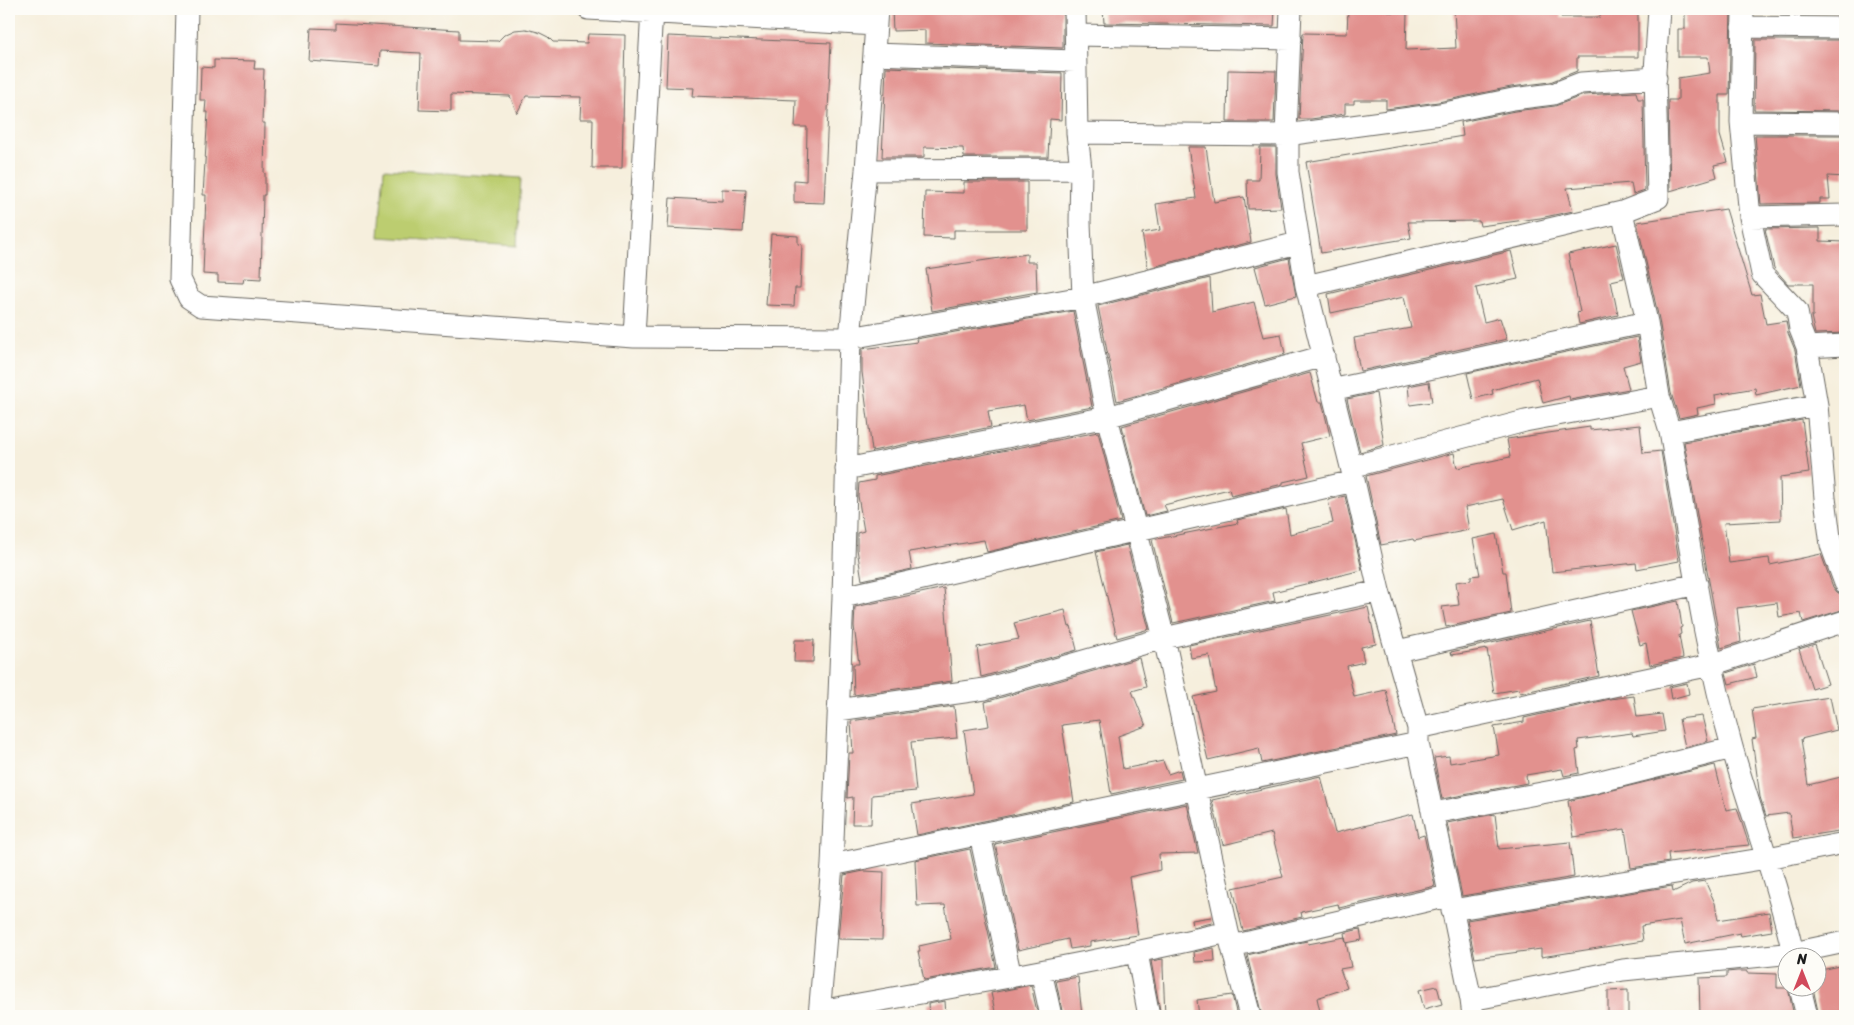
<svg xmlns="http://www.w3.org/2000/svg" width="1854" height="1025" font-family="Sriracha,sans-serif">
<rect width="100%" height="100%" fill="#fdfcf7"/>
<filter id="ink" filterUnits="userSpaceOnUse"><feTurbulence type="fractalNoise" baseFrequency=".02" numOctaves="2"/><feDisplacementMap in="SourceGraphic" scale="10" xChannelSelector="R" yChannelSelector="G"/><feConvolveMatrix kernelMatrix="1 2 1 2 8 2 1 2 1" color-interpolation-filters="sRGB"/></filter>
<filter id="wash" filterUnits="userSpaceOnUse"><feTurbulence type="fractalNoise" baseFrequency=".0096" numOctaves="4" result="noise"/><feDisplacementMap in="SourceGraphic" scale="20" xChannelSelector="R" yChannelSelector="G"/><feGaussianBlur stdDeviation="1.12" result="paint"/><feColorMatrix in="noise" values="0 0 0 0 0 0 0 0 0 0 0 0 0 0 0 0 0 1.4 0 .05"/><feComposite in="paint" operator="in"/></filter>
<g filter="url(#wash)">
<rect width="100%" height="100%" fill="#f6efdd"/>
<!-- green -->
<path fill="#bccd6f" stroke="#6c7446" d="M 384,169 L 521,178 L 517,246 L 379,237 Z"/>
<g id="blocks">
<!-- building -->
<path fill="#e2918e" d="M 892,9 L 1063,9 L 1063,48 L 925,43 L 925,30 L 893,31 Z
M 1135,9 L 1275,9 L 1274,26 L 1104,23 L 1103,10 Z
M 1348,9 L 1388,9 L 1388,12 L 1407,13 L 1406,50 L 1456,48 L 1454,9 L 1560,9 L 1561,17 L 1600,17 L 1600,9 L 1638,9 L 1638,57 L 1577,57 L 1577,71 L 1550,82 L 1511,87 L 1438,102 L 1386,109 L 1386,100 L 1354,100 L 1354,104 L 1345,104 L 1345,114 L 1311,119 L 1299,119 L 1303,33 L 1347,34 Z
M 1685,9 L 1731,9 L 1729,95 L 1720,95 L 1720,135 L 1728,162 L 1714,165 L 1717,177 L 1670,191 L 1668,100 L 1678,100 L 1678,78 L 1710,73 L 1708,57 L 1678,57 L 1678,29 L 1685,29 Z
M 336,23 L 459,30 L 459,40 L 498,41 L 504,35 L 515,30 L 526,29 L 538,32 L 548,37 L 553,42 L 587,43 L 588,34 L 625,35 L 622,168 L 592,168 L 593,119 L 580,119 L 581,97 L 526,96 L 517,113 L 510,96 L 451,94 L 451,111 L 419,110 L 421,53 L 380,51 L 379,66 L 309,61 L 311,28 L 336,29 Z
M 668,36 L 831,43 L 824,203 L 794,202 L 794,180 L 806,181 L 807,127 L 795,127 L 796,100 L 692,96 L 693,88 L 666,87 Z
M 1755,40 L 1845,40 L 1845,111 L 1754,110 Z
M 214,60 L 255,61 L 254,69 L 264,69 L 262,123 L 265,123 L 264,173 L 265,173 L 265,195 L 263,195 L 261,279 L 244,278 L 243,283 L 218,282 L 218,275 L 203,274 L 206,195 L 203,195 L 208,112 L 205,112 L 206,100 L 200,100 L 201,67 L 214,68 Z
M 886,67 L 1062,73 L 1061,120 L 1050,119 L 1048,157 L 964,157 L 963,148 L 924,147 L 924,157 L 882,157 Z
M 1228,70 L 1276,71 L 1274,122 L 1227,122 Z
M 1636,92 L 1638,99 L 1643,99 L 1645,190 L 1633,194 L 1631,183 L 1567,188 L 1573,211 L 1540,218 L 1480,226 L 1479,221 L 1408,222 L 1411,238 L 1321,253 L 1306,162 L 1463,136 L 1461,122 L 1515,111 L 1555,106 L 1584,95 Z
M 1755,135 L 1845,135 L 1845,177 L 1828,176 L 1830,199 L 1820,199 L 1820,203 L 1761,204 Z
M 1188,147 L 1206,147 L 1214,202 L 1244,197 L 1251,242 L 1148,268 L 1142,233 L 1160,230 L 1156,204 L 1196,198 Z
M 1260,147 L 1276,147 L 1276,174 L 1281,208 L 1248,209 L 1247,180 L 1259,180 Z
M 964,182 L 1027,182 L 1027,230 L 954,230 L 954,238 L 924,237 L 925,192 L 964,193 Z
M 722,189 L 746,190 L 743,232 L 668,228 L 670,198 L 722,201 Z
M 1726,209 L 1752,295 L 1760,294 L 1766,324 L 1786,321 L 1788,333 L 1795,350 L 1801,385 L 1756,395 L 1755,388 L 1715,395 L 1716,404 L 1697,408 L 1698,414 L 1679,418 L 1671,393 L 1659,319 L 1637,222 Z
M 1820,228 L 1820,241 L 1845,242 L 1845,333 L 1815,334 L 1811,316 L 1813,316 L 1813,284 L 1788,284 L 1774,268 L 1765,229 Z
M 771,234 L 798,236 L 798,244 L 802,245 L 800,288 L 795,288 L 794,306 L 766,305 Z
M 1616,244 L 1624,278 L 1611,281 L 1618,315 L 1579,324 L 1577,313 L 1580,312 L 1568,254 Z
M 1511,251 L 1518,279 L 1476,288 L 1484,322 L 1500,318 L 1507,339 L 1360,371 L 1354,338 L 1411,328 L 1404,297 L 1331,313 L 1328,294 Z
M 1027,254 L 1027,262 L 1036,262 L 1037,292 L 932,311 L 926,269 Z
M 1289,258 L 1296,296 L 1265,304 L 1255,267 Z
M 1210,278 L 1212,312 L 1254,302 L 1263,337 L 1281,334 L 1285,354 L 1117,401 L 1098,306 Z
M 1073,311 L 1092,407 L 1027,420 L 1024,405 L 988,411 L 991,427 L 872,451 L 862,372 L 862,349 L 917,342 L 916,339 Z
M 1637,337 L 1641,361 L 1623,366 L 1629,389 L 1570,400 L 1569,396 L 1543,403 L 1537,378 L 1492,390 L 1493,394 L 1473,399 L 1467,373 Z
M 1310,373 L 1318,402 L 1322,402 L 1330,436 L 1301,443 L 1309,476 L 1283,482 L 1283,484 L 1231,496 L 1229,489 L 1164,505 L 1167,511 L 1145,516 L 1122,426 Z
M 1429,382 L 1432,402 L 1410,405 L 1408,386 Z
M 1376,393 L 1384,445 L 1360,452 L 1347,399 Z
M 1802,420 L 1809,473 L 1780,477 L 1781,520 L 1724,523 L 1729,563 L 1769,558 L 1770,565 L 1821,554 L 1833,587 L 1837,592 L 1842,595 L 1845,609 L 1803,622 L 1801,613 L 1779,617 L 1777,603 L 1737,608 L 1741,642 L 1721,648 L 1684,442 Z
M 1640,425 L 1643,453 L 1661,451 L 1679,561 L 1637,569 L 1636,563 L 1552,572 L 1546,520 L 1513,530 L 1503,499 L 1465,507 L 1469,530 L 1414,541 L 1413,539 L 1381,545 L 1366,476 L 1454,453 L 1457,468 L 1510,457 L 1507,439 L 1590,427 L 1590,430 Z
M 1098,432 L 1121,521 L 987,552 L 984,540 L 909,552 L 912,569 L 862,580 L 857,549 L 857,533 L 864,531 L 858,496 L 859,483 L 875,480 L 875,476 Z
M 1345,496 L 1362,570 L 1273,592 L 1275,601 L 1173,623 L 1152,540 L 1238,523 L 1237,520 L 1286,509 L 1290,534 L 1333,523 L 1328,500 Z
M 1496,534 L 1503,572 L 1506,572 L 1511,613 L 1446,627 L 1442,607 L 1459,605 L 1456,582 L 1471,580 L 1471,576 L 1480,575 L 1473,539 Z
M 1127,545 L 1149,629 L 1117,638 L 1096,552 Z
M 944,588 L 952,681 L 854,695 L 853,664 L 859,664 L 854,626 L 855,607 Z
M 1678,601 L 1682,627 L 1680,628 L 1681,634 L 1679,635 L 1683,658 L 1650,665 L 1646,643 L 1640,645 L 1631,611 Z
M 1368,607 L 1376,644 L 1361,647 L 1364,662 L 1347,666 L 1354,697 L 1386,690 L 1396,735 L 1262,763 L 1259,748 L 1208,760 L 1193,697 L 1216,692 L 1209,655 L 1191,658 L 1189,645 Z
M 1065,610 L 1069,627 L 1071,626 L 1077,650 L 981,677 L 977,647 L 1019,639 L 1014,623 Z
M 1590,621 L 1599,676 L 1520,693 L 1519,689 L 1494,693 L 1487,649 L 1452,655 L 1451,652 Z
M 795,640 L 814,640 L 813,662 L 794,662 Z
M 1815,644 L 1828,684 L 1812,689 L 1799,649 Z
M 1139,658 L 1146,687 L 1132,691 L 1146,726 L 1118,736 L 1123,769 L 1163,761 L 1168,774 L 1180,770 L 1182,779 L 1111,794 L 1099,720 L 1062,725 L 1074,802 L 917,835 L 912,804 L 973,794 L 964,730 L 989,726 L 985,702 Z
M 1754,664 L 1757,677 L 1729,684 L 1726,673 Z
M 1687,683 L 1689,694 L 1671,699 L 1669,687 Z
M 1634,696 L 1637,717 L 1662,714 L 1665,731 L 1633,736 L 1632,733 L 1578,740 L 1579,749 L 1576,750 L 1579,773 L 1564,776 L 1562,769 L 1526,775 L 1527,783 L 1442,799 L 1434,758 L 1449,756 L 1450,763 L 1499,755 L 1494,727 L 1524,722 L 1524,718 L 1610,699 Z
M 1830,697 L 1837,730 L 1801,739 L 1808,785 L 1845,776 L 1845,830 L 1793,838 L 1789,813 L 1766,816 L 1760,797 L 1752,739 L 1756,738 L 1752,709 Z
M 954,706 L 957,738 L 911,742 L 916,791 L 872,795 L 871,824 L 852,824 L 853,797 L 847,798 L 849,753 L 853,753 L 851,721 Z
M 1702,716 L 1708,741 L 1685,747 L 1679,719 Z
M 1715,765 L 1726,810 L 1737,808 L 1749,845 L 1668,853 L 1669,862 L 1631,868 L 1625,829 L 1574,837 L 1568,801 Z
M 1321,776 L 1335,833 L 1413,814 L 1418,837 L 1424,835 L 1435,886 L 1339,908 L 1338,904 L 1301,912 L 1302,917 L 1243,931 L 1233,888 L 1283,877 L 1272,833 L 1223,845 L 1212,800 Z
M 1187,804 L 1198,853 L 1159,854 L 1160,870 L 1129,877 L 1138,935 L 1090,942 L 1090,946 L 1070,949 L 1068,939 L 1018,950 L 995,844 Z
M 1495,814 L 1499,849 L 1570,842 L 1574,877 L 1462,896 L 1447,823 Z
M 970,849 L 996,967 L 924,980 L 918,951 L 920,951 L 919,946 L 951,939 L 945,905 L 917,906 L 915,860 Z
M 864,871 L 884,872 L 882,940 L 838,939 L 844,875 Z
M 1705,881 L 1715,903 L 1718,920 L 1769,912 L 1772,931 L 1741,936 L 1740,933 L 1685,944 L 1680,920 L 1641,926 L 1643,941 L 1541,957 L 1541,949 L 1475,958 L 1467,920 L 1672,886 L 1673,892 L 1692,883 Z
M 1211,917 L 1212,923 L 1193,927 L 1192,920 Z
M 1360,929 L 1362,940 L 1346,943 L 1344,933 Z
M 1345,937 L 1351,967 L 1340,969 L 1347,988 L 1317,998 L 1321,1016 L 1262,1016 L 1247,955 L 1307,941 L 1308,944 Z
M 1214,948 L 1215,961 L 1195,962 L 1194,952 Z
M 1163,959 L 1163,967 L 1165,1016 L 1161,1016 L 1151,961 Z
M 1845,965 L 1845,1016 L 1819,1016 L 1813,988 L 1816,988 L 1816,971 Z
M 1737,971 L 1747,971 L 1747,973 L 1777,974 L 1777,988 L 1788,988 L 1794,1016 L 1700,1016 L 1699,978 L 1727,977 L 1727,972 Z
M 1078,977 L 1082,1016 L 1063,1016 L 1056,981 Z
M 1031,985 L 1038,1016 L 996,1016 L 991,993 Z
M 1437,986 L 1442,1004 L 1424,1009 L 1419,990 Z
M 1628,990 L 1628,1016 L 1608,1016 L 1608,991 Z
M 1232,995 L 1237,1016 L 1199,1016 L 1197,1000 Z
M 945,1001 L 946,1016 L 929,1016 L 928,1004 Z"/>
</g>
</g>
<g filter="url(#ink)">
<use href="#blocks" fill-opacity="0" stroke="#686660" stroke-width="1"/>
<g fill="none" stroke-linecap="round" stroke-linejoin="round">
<defs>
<path id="street" d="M 187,9 L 180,279 L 189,298 L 201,306 L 634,337 L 850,338 L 1083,297 L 1298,243
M 588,9 L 876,25
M 1075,9 L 1077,133 L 1081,169 L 1080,222 L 1083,297 L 1107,417 L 1164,638 L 1228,932 L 1250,1016
M 1291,9 L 1286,135 L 1288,143 L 1288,172 L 1306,286 L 1351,467 L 1379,591 L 1418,728 L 1418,743 L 1471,1000 L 1473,1016
M 1743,9 L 1741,122 L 1750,217 L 1762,274 L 1797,311 L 1800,329 L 1807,347 L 1817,405 L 1825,498 L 1831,545 L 1845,583
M 1742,27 L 1845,28
M 1076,35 L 1291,39
M 874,54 L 1075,61
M 1741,122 L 1845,123
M 1077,133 L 1286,135 L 1440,114 L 1513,99 L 1553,94 L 1581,83 L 1656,78
M 866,170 L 1081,169
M 1622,212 L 1647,322 L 1659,396 L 1670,432 C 1689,537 1703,644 1732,747 C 1752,818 1779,886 1794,958
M 1750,217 L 1845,215
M 1306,286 L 1622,212 L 1658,198 L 1655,71 L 1659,9
M 634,337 L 652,9
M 1807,347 L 1845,345
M 1331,390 L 1647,322
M 1670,432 L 1817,405
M 1351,467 L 1525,421 L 1659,396
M 846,469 L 1107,417 L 1324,356
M 843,597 L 1354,481
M 1397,651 L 1697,584
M 838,710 L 985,689 L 1164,638 L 1379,591
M 1418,728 L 1711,665 L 1845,621
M 1433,813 L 1585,785 L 1732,748
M 980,835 L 1011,977
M 832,865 L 1418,743
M 1452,910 L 1767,858 L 1845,843
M 1232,946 L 1448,896
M 1137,953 L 1149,1016
M 1041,971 L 1051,1016
M 1800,988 L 1807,1016
M 1471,1000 L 1623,970 L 1793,953 L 1845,942
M 820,1011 C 956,987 1092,963 1228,932
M 819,1016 L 832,865 L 843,597 L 850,338 L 866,170 L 877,9"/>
</defs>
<!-- street casing -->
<use href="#street" stroke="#686660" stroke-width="23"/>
<!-- street -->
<use href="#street" stroke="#fff" stroke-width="21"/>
</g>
</g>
<!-- margin -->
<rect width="1854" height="1025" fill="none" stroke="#fdfcf7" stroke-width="30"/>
<!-- north arrow -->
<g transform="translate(1802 972)"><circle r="24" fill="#fdfcf7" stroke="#a3a29f"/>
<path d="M0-4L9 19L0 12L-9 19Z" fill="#d1495b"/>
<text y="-8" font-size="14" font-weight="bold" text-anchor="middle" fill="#1c1c1c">N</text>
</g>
</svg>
